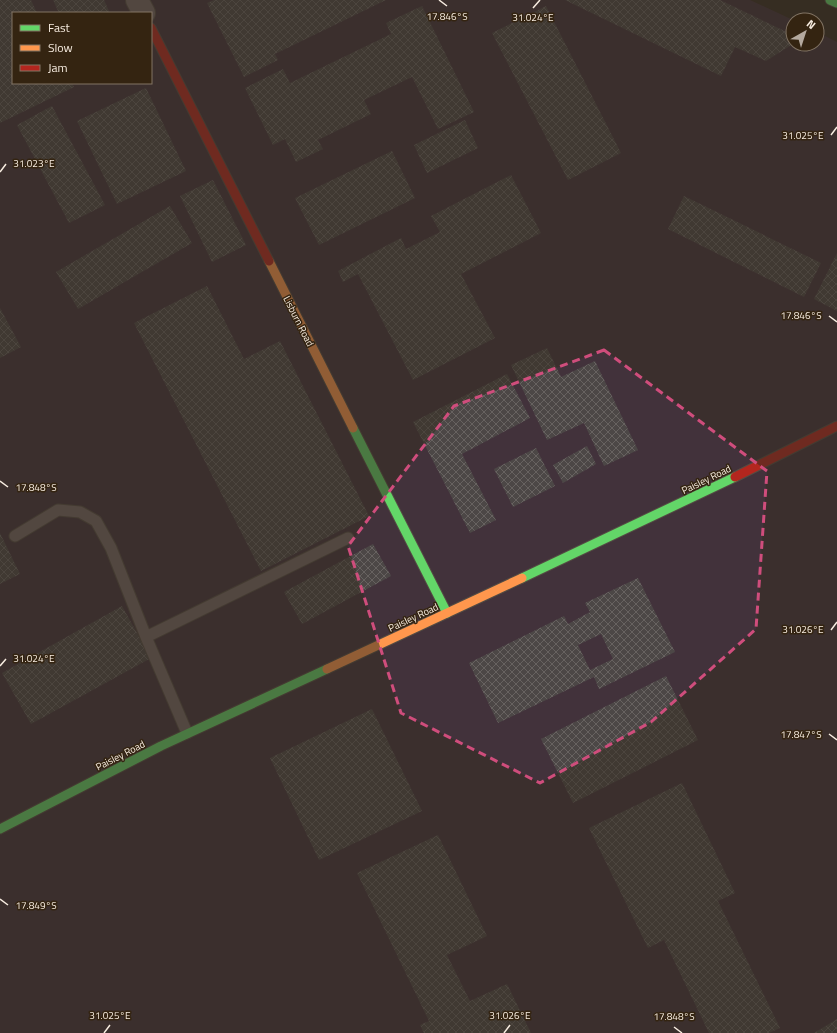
<svg xmlns="http://www.w3.org/2000/svg" width="837" height="1033" font-family="'Titillium Web',sans-serif">
<defs>
<pattern id="building-cross-hatch" width="8" height="8" patternUnits="userSpaceOnUse"><rect width="8" height="8" fill="#4c4746"/><path d="M0 0l8 8M0 8l8-8" fill="none" stroke="#676260"/></pattern>
</defs>
<rect width="100%" height="100%" fill="#372d23"/>
<!-- industrial -->
<path fill="#42323b" fill-rule="evenodd" d="M 0,0 L 750,0 L 793,20 L 793,44 L 817,44 L 817,32 L 837,42 L 837,1033 L 0,1033 ZM 13,13 L 151,13 L 151,83 L 13,83 Z"/>
<!-- building -->
<path fill="url(#building-cross-hatch)" fill-rule="evenodd" d="M 0,0 L 31,0 L 37,13 L 13,13 L 13,83 L 72,83 L 74,87 L 0,123 Z
M 53,0 L 104,0 L 109,11 L 106,13 L 59,13 Z
M 214,0 L 386,0 L 275,54 L 278,60 L 244,77 L 207,3 Z
M 565,0 L 720,0 L 793,35 L 793,44 L 766,61 L 735,47 L 721,76 Z
M 422,6 L 474,112 L 438,129 L 412,77 L 364,100 L 371,114 L 318,140 L 323,149 L 296,162 L 285,139 L 273,145 L 245,88 L 283,69 L 290,83 L 391,34 L 386,23 Z
M 546,6 L 621,153 L 568,180 L 492,33 Z
M 146,88 L 186,171 L 117,204 L 77,121 Z
M 52,106 L 105,205 L 69,223 L 17,125 Z
M 465,120 L 478,148 L 427,173 L 414,145 Z
M 392,151 L 415,198 L 319,245 L 295,198 Z
M 511,175 L 541,233 L 461,274 L 495,338 L 413,380 L 358,274 L 343,282 L 338,271 L 401,238 L 406,249 L 440,232 L 431,216 Z
M 213,180 L 246,245 L 212,262 L 180,196 Z
M 684,196 L 821,263 L 804,297 L 668,229 Z
M 170,206 L 192,243 L 78,309 L 56,272 Z
M 837,253 L 837,311 L 814,299 Z
M 207,286 L 244,359 L 280,341 L 369,516 L 261,571 L 134,323 Z
M 0,308 L 21,347 L 0,358 Z
M 547,348 L 561,377 L 595,361 L 638,450 L 604,466 L 584,423 L 547,440 L 511,365 Z
M 507,374 L 530,418 L 462,454 L 496,520 L 470,533 L 413,422 Z
M 587,446 L 596,464 L 563,483 L 553,465 Z
M 536,448 L 555,486 L 513,507 L 494,469 Z
M 0,533 L 20,574 L 0,584 Z
M 373,544 L 391,576 L 302,624 L 284,592 Z
M 638,578 L 675,652 L 599,689 L 594,677 L 498,723 L 469,663 L 564,616 L 568,624 L 590,612 L 585,603 ZM 601,634 L 613,659 L 590,670 L 578,645 Z
M 122,606 L 151,658 L 31,724 L 2,673 Z
M 666,676 L 698,740 L 573,803 L 541,739 Z
M 372,709 L 422,811 L 319,860 L 270,758 Z
M 682,783 L 735,893 L 718,901 L 780,1028 L 769,1033 L 709,1033 L 664,940 L 648,948 L 589,828 Z
M 438,835 L 487,936 L 447,955 L 470,1001 L 507,984 L 531,1033 L 424,1033 L 420,1025 L 429,1021 L 357,873 Z
M 837,1019 L 837,1033 L 814,1033 Z"/>
<g fill="none" stroke-linecap="round" stroke-linejoin="round">
<defs>
<path id="lane" d="M 15,536 L 58,510 L 80,512 L 96,521 L 111,548 L 146,637 L 187,733
M 146,637 L 348,538"/>
<path id="street" d="M 137,0 L 144,13"/>
<path id="fast" d="M 830,0 L 837,3
M 353,428 L 447,613
M 522,578 L 735,477
M 0,829 L 161,746 L 327,669"/>
<path id="slow" d="M 269,261 L 353,428
M 327,669 L 522,578"/>
<path id="jam" d="M 151,28 L 269,261
M 735,477 L 837,426"/>
</defs>
<!-- lane casing -->
<use href="#lane" stroke="#544c43" stroke-width="13"/>
<!-- street casing -->
<use href="#street" stroke="#544c43" stroke-width="24"/>
<!-- fast casing -->
<use href="#fast" stroke="#544c43" stroke-width="11"/>
<!-- slow casing -->
<use href="#slow" stroke="#544c43" stroke-width="11"/>
<!-- jam casing -->
<use href="#jam" stroke="#544c43" stroke-width="11"/>
<!-- lane -->
<use href="#lane" stroke="#736664" stroke-width="11"/>
<!-- street -->
<use href="#street" stroke="#736664" stroke-width="22"/>
<!-- fast -->
<use href="#fast" stroke="#63d668" stroke-width="9"/>
<!-- slow -->
<use href="#slow" stroke="#ff974d" stroke-width="9"/>
<!-- jam -->
<use href="#jam" stroke="#b3261e" stroke-width="9"/>
</g>
<!-- marked area -->
<path d="M0 0H837V1033H0ZM 604,350 L 767,471 L 756,629 L 651,722 L 540,783 L 401,713 L 348,546 L 454,406 Z" fill="#372d23" fill-opacity=".55" fill-rule="evenodd"/>
<path fill="none" stroke="#cf4d7c" stroke-width="3" stroke-dasharray="8 5" stroke-linejoin="round" d="M 604,350 L 767,471 L 756,629 L 651,722 L 540,783 L 401,713 L 348,546 L 454,406 Z"/>
<!-- ticks -->
<path fill="none" stroke="#f7ece0" stroke-width="1.5" d="M 439,0 L 447,6M 533,8 L 540,0M 831,135 L 837,127M 0,172 L 6,164M 829,316 L 837,322M 0,481 L 8,487M 831,630 L 837,622M 0,666 L 6,659M 829,734 L 837,740M 0,899 L 8,905M 674,1027 L 682,1033M 104,1033 L 110,1025M 504,1033 L 510,1025"/>
<g text-anchor="middle" stroke-width="3" stroke-linejoin="round" paint-order="stroke">
<!-- street labels -->
<g font-size="10" fill="#f7ece0" stroke="#342411">
<text transform="translate(299 321) rotate(63)" y="4">Lisburn Road</text>
<text transform="translate(706 479) rotate(-26)" y="4">Paisley Road</text>
<text transform="translate(413 617) rotate(-25)" y="4">Paisley Road</text>
<text transform="translate(120 755) rotate(-27)" y="4">Paisley Road</text>
</g>
</g>
<g font-size="10" text-anchor="middle" fill="#f7ece0" stroke="#342411" stroke-width="3" stroke-linejoin="round" paint-order="stroke">
<text x="447" y="20">17.846°S</text>
<text x="533" y="21">31.024°E</text>
<text x="803" y="139">31.025°E</text>
<text x="34" y="167">31.023°E</text>
<text x="801" y="319">17.846°S</text>
<text x="36" y="491">17.848°S</text>
<text x="803" y="633">31.026°E</text>
<text x="34" y="662">31.024°E</text>
<text x="801" y="738">17.847°S</text>
<text x="36" y="909">17.849°S</text>
<text x="110" y="1019">31.025°E</text>
<text x="510" y="1019">31.026°E</text>
<text x="674" y="1020">17.848°S</text>
</g>
<!-- legend -->
<rect x="12" y="12" width="140" height="72" fill="#342411" stroke="#827464"/>
<rect x="20" y="25" width="20" height="6" fill="#63d668" stroke="#827464"/>
<text x="48" y="32" font-size="12" fill="#f7ece0">Fast</text>
<rect x="20" y="45" width="20" height="6" fill="#ff974d" stroke="#827464"/>
<text x="48" y="52" font-size="12" fill="#f7ece0">Slow</text>
<rect x="20" y="65" width="20" height="6" fill="#b3261e" stroke="#827464"/>
<text x="48" y="72" font-size="12" fill="#f7ece0">Jam</text>
<!-- north arrow -->
<g transform="translate(805 32) rotate(39)"><circle r="19" fill="#342411" stroke="#827464"/>
<path d="M0-3L7 15L0 10L-7 15Z" fill="#b4a99e"/>
<text y="-6" font-size="11" font-weight="bold" text-anchor="middle" fill="#f7ece0">N</text>
</g>
</svg>
